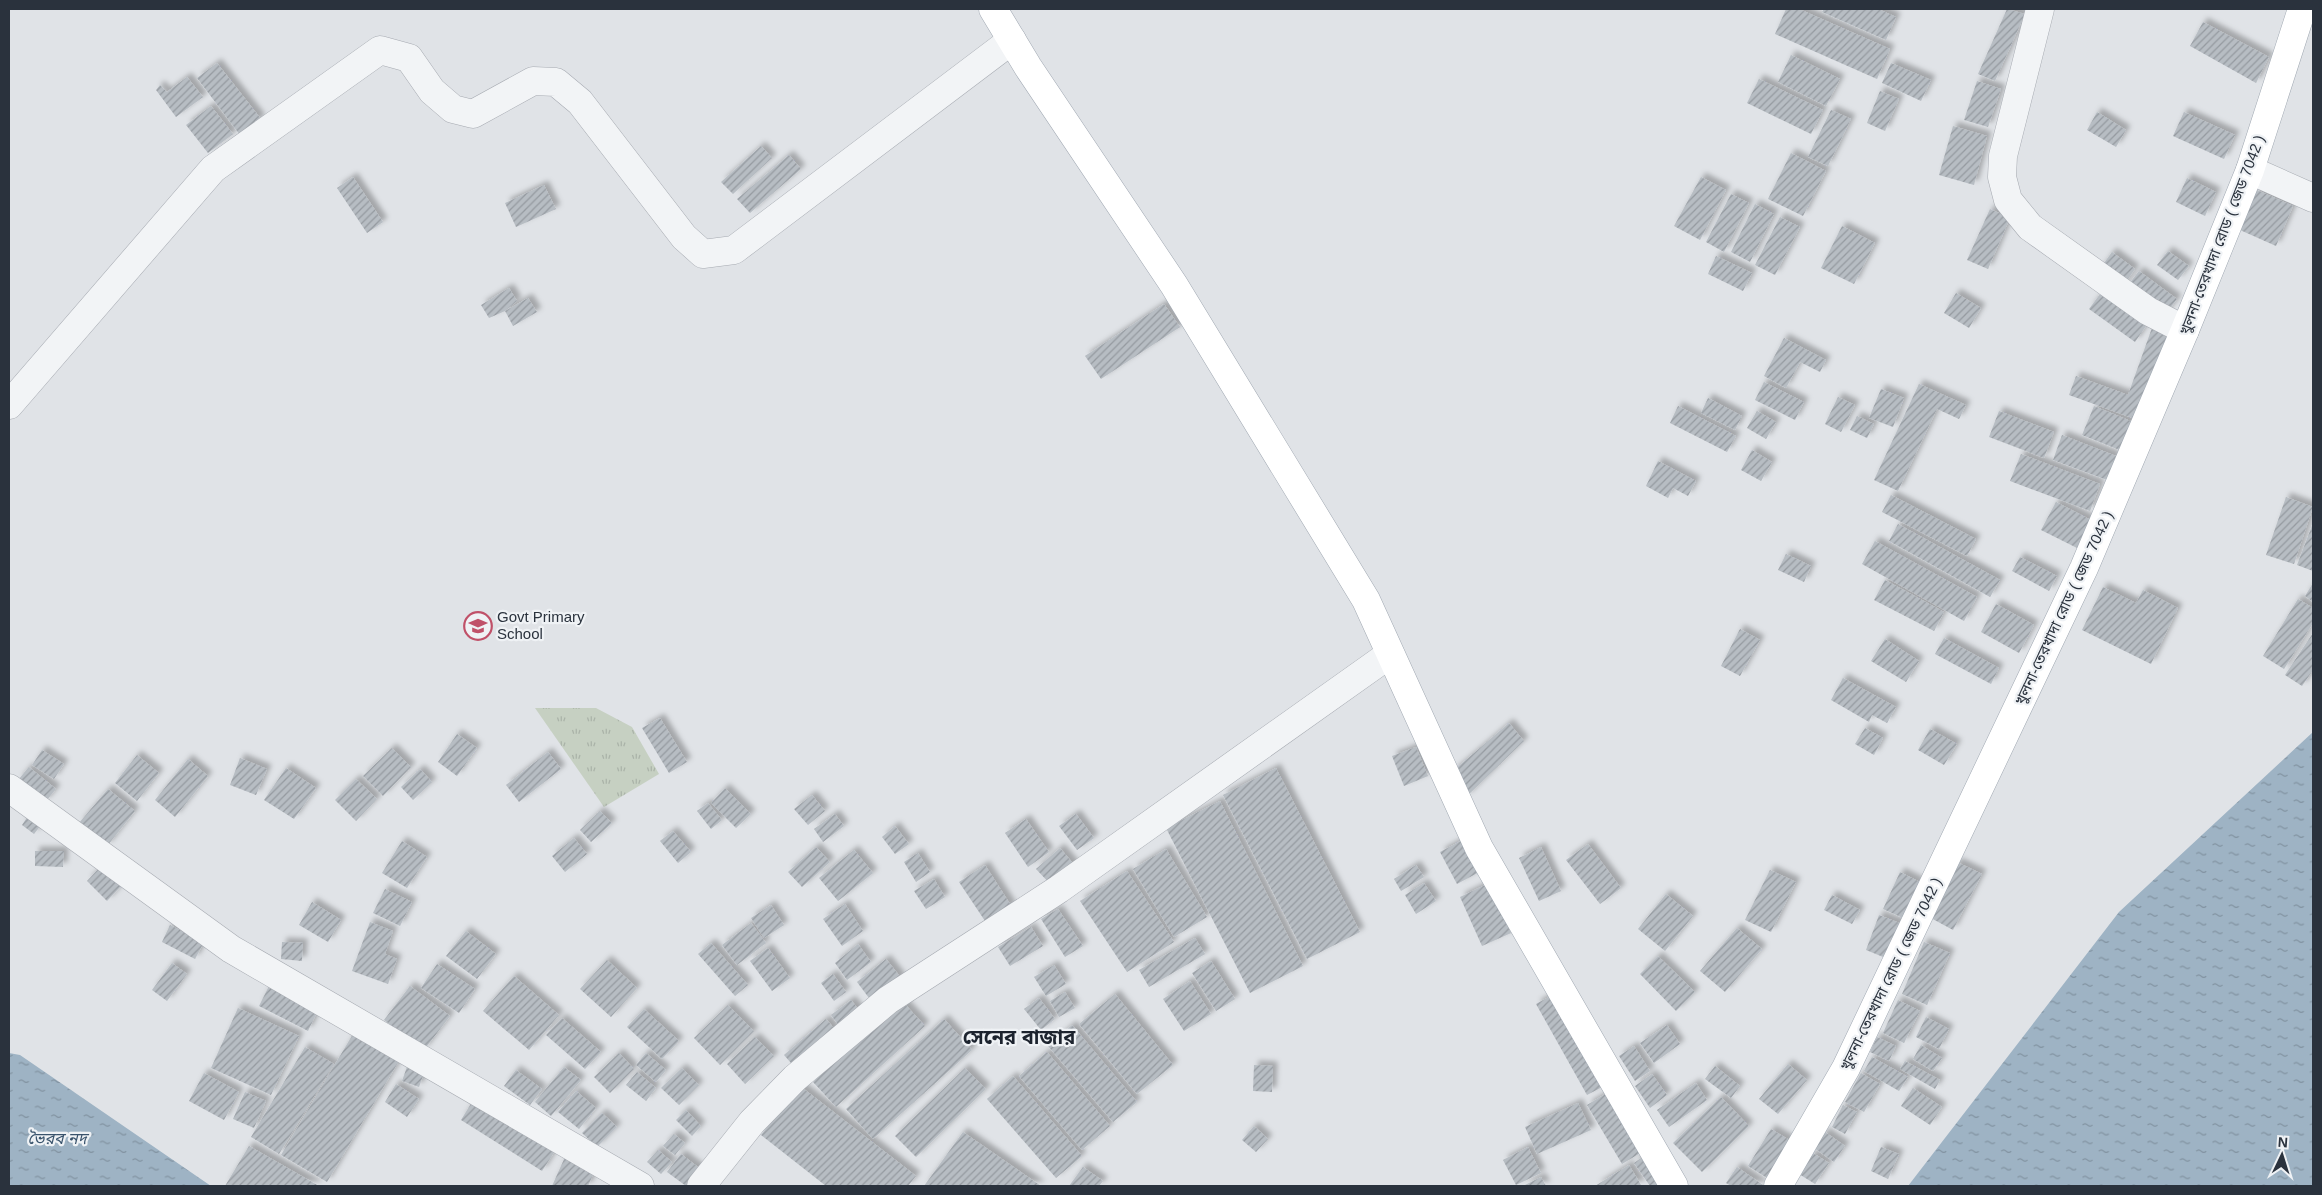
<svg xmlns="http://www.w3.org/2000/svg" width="2322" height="1195" font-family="Arial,'Noto Sans Bengali',sans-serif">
<defs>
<pattern id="park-tufts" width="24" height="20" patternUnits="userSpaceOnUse" patternTransform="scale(1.25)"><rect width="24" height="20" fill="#c6d0c2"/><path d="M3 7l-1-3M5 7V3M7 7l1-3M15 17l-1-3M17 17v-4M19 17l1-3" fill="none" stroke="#aab3a8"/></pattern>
<pattern id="water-ripples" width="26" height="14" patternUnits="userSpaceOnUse" patternTransform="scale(1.25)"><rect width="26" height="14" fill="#9eb3c4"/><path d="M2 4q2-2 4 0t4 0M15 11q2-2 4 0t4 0" fill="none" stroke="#8192a0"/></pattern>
<pattern id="building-hatch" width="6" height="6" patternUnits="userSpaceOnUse" patternTransform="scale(1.25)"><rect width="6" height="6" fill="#b7bdc3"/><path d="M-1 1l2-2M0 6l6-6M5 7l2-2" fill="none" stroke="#959aa0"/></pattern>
<filter id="shadow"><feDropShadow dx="4.5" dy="-4.5" stdDeviation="2.5" flood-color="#0004"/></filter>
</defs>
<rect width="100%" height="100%" fill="#e0e3e7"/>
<!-- park -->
<path fill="url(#park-tufts)" d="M 535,708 L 596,708 L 632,727 L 659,774 L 604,807 Z"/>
<!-- water -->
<path fill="url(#water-ripples)" d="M 2313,732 L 2313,1186 L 1908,1186 L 2119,912 Z
M 9,1053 L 20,1055 L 211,1186 L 9,1186 Z"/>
<!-- building -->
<path fill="url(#building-hatch)" filter="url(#shadow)" d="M 1786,9 L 1799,9 L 1890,49 L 1877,79 L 1775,34 Z
M 1824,9 L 1878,9 L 1896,17 L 1886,40 L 1822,12 Z
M 2007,9 L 2025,14 L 1995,81 L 1978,74 Z
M 2203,22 L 2269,57 L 2256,83 L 2190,46 Z
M 1791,55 L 1840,79 L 1826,106 L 1778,82 Z
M 217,63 L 261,119 L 240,135 L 197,78 Z
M 1891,63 L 1931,80 L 1921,101 L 1882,83 Z
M 187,77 L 203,97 L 176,117 L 156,90 L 160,85 L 167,92 Z
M 1759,79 L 1823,110 L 1811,134 L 1747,103 Z
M 1977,81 L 2001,89 L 1988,127 L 1964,120 Z
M 1880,91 L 1899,99 L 1885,131 L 1867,123 Z
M 211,106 L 233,134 L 208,153 L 186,125 Z
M 1831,110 L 1851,119 L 1828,166 L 1808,157 Z
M 2097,112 L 2126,130 L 2116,147 L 2087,130 Z
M 2184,112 L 2235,135 L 2224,159 L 2173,136 Z
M 1953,126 L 1987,136 L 1974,185 L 1939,175 Z
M 761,146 L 772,158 L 733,194 L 721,182 Z
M 1791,153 L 1826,171 L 1803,216 L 1768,199 Z
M 789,155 L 801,169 L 750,213 L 737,199 Z
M 353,177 L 383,222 L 367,233 L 337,188 Z
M 1701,177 L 1726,190 L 1700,240 L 1674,226 Z
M 2187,178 L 2216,192 L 2205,216 L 2176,202 Z
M 544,185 L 556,209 L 516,227 L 505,203 Z
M 2257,190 L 2293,206 L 2276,246 L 2240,230 Z
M 1731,194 L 1749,203 L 1724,252 L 1706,242 Z
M 1755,204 L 1774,214 L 1750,262 L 1731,252 Z
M 1990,209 L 2010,218 L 1988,269 L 1967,260 Z
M 1780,217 L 1800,227 L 1775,275 L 1755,265 Z
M 1842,226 L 1875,243 L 1854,284 L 1821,268 Z
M 2168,251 L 2189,266 L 2178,280 L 2157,265 Z
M 2112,252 L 2135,269 L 2122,287 L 2099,270 Z
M 1716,256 L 1752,273 L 1743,291 L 1708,274 Z
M 2139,271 L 2177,299 L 2164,316 L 2126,288 Z
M 2106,286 L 2150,320 L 2135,342 L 2089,309 Z
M 509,288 L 517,301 L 505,311 L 489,318 L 481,305 Z
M 1956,293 L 1981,308 L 1969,328 L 1944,313 Z
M 528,298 L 537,312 L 513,326 L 505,311 Z
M 1164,304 L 1180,327 L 1101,379 L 1085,356 Z
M 2153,325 L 2169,336 L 2138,420 L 2069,395 L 2076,376 L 2128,395 Z
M 1784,338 L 1826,360 L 1820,372 L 1800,362 L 1786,388 L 1764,376 Z
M 1764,382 L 1804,402 L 1795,420 L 1755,400 Z
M 1919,384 L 1966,405 L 1959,419 L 1937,409 L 1898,491 L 1874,480 Z
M 1881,389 L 1904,398 L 1893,427 L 1869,418 Z
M 1838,397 L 1855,405 L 1841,432 L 1825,424 Z
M 1708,398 L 1742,416 L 1735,430 L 1701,413 Z
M 1678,406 L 1736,436 L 1727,452 L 1670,423 Z
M 2094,406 L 2133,422 L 2122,451 L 2082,435 Z
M 1757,411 L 1776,422 L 1766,439 L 1747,428 Z
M 1999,411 L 2054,432 L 2044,458 L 1989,437 Z
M 1857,416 L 1874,424 L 1867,438 L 1850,430 Z
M 2062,435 L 2116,456 L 2107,480 L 2053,460 Z
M 1752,450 L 1772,462 L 1761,481 L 1741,470 Z
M 2021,454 L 2100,484 L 2090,511 L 2010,481 Z
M 1658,461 L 1696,481 L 1688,496 L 1673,488 L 1668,498 L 1646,486 Z
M 1891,495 L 1976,539 L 1967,556 L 1882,512 Z
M 2286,497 L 2313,507 L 2294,564 L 2266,555 Z
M 2056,502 L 2091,520 L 2077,548 L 2041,530 Z
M 2313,523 L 2313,571 L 2297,565 Z
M 1898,524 L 2000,580 L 1990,597 L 1889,541 Z
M 1875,541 L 1977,597 L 1964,621 L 1862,564 Z
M 1786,554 L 1811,566 L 1804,582 L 1778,570 Z
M 2020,557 L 2057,576 L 2049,591 L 2012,571 Z
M 1885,580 L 1944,612 L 1934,631 L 1874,600 Z
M 2313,583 L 2313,602 L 2305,596 Z
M 2103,587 L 2136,603 L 2143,590 L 2178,608 L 2151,664 L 2082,630 Z
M 2298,599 L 2313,608 L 2313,623 L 2284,669 L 2263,656 Z
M 1996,604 L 2034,625 L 2019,653 L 1981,632 Z
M 1740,629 L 1760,640 L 1740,676 L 1721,666 Z
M 2313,633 L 2313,670 L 2302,686 L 2285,675 Z
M 1944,638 L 1999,668 L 1991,684 L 1935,654 Z
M 1885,639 L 1919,661 L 1906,682 L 1871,661 Z
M 1843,678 L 1896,707 L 1887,723 L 1872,715 L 1869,722 L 1831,700 Z
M 660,718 L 687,762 L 669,773 L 642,728 Z
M 1509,723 L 1524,741 L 1466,797 L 1453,771 Z
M 1865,728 L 1883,738 L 1874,755 L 1855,744 Z
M 1930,729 L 1957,744 L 1944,765 L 1918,750 Z
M 457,734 L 477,748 L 457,776 L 438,762 Z
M 1416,747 L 1428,776 L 1404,786 L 1392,756 Z
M 392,748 L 411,767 L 383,796 L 363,776 Z
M 42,750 L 64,764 L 54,779 L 32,765 Z
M 548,752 L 561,769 L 519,802 L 506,785 Z
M 137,755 L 159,773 L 137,801 L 115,783 Z
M 240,758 L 267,769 L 256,795 L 230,785 Z
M 188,759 L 208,776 L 175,817 L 155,800 Z
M 29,767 L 56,789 L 45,802 L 18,780 Z
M 286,768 L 316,788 L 294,819 L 264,800 Z
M 1276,768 L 1360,932 L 1307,959 L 1223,795 Z
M 420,769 L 432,782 L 413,800 L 401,787 Z
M 356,779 L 377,799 L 356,821 L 335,800 Z
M 725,788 L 751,814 L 736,828 L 711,803 Z
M 108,789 L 135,811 L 107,846 L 79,823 Z
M 812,795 L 825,811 L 808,825 L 794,809 Z
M 1220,801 L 1303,966 L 1250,993 L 1166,828 Z
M 708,803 L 722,820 L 711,829 L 697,811 Z
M 600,811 L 612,823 L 591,842 L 580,830 Z
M 835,814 L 844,826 L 823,842 L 814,829 Z
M 1076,814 L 1094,838 L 1077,850 L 1059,826 Z
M 28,816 L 41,825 L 34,834 L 22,825 Z
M 1026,819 L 1049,852 L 1028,867 L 1005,833 Z
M 895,826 L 909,844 L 895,854 L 882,837 Z
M 673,831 L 691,852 L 678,863 L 660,841 Z
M 1468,837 L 1485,869 L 1457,884 L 1440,852 Z
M 574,838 L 587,854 L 565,872 L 552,856 Z
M 402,841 L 427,857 L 407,888 L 382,873 Z
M 1588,844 L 1621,888 L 1600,904 L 1566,860 Z
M 816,847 L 830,862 L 802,887 L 788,872 Z
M 1541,847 L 1561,891 L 1539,901 L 1519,858 Z
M 1060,848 L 1076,867 L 1053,887 L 1036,869 Z
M 1166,849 L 1207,917 L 1174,937 L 1133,869 Z
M 854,850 L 873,873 L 838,901 L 819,878 Z
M 35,851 L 64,851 L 63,867 L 35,866 Z
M 918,853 L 930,872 L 916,882 L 904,862 Z
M 1957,862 L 1982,874 L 1953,930 L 1929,917 Z
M 102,865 L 122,885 L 107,901 L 87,881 Z
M 985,865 L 1012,907 L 987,924 L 959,882 Z
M 1416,865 L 1424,877 L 1401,891 L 1394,879 Z
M 1770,870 L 1796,882 L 1771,932 L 1745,920 Z
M 1127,871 L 1174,942 L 1127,972 L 1080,901 Z
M 1900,872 L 1920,882 L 1903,918 L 1883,909 Z
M 934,879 L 945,897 L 926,909 L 914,891 Z
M 1424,883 L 1436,901 L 1416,914 L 1405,895 Z
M 1487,884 L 1511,933 L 1482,946 L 1460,897 Z
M 385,889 L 412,902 L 400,926 L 373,913 Z
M 1666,894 L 1693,916 L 1665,951 L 1638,929 Z
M 1832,895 L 1860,910 L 1852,924 L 1824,910 Z
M 312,902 L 341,920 L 328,942 L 299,925 Z
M 845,904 L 863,931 L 842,946 L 823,919 Z
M 771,905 L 784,925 L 764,938 L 751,918 Z
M 1058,909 L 1083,946 L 1065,957 L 1041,919 Z
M 1879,915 L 1902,924 L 1888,959 L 1866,950 Z
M 370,922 L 393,931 L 385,954 L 397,959 L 388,984 L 352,971 Z
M 751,923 L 766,943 L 737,965 L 722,945 Z
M 170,925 L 204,942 L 195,959 L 162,942 Z
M 1031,927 L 1043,946 L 1010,966 L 998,947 Z
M 1737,928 L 1762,949 L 1725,992 L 1700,971 Z
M 466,931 L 496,954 L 477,979 L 446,956 Z
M 1195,938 L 1205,954 L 1149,987 L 1139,970 Z
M 282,942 L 303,943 L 302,961 L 281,959 Z
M 1924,942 L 1950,953 L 1927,1005 L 1902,994 Z
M 711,943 L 748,985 L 735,996 L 698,954 Z
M 858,944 L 871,962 L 847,980 L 835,963 Z
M 768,948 L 790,978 L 772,991 L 750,961 Z
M 1658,956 L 1695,992 L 1676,1011 L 1640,974 Z
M 886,959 L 902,979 L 872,1002 L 857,982 Z
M 607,960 L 637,988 L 611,1017 L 580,989 Z
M 1211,961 L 1235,999 L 1216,1011 L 1192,973 Z
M 172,963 L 187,974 L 167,1001 L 152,990 Z
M 437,964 L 475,989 L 459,1013 L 421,988 Z
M 1054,965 L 1066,984 L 1046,996 L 1034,977 Z
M 833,974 L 846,992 L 834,1001 L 821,983 Z
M 514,976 L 559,1015 L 529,1050 L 483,1011 Z
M 1190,981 L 1211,1014 L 1184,1031 L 1163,999 Z
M 270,984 L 319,1008 L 308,1031 L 259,1006 Z
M 410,986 L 450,1016 L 424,1050 L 384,1020 Z
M 1065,992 L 1075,1008 L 1059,1017 L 1050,1001 Z
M 1115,994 L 1173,1065 L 1137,1094 L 1079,1024 Z
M 1554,994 L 1606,1085 L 1587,1095 L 1536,1004 Z
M 1039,998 L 1055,1019 L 1041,1030 L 1024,1009 Z
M 851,1000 L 863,1015 L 842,1030 L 831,1015 Z
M 1898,1000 L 1920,1011 L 1904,1043 L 1883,1033 Z
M 902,1001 L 925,1026 L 836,1107 L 813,1082 Z
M 728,1005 L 754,1031 L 720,1065 L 694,1038 Z
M 238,1008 L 299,1036 L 271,1095 L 211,1068 Z
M 644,1009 L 679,1041 L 662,1059 L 627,1027 Z
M 1926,1017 L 1949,1029 L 1939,1049 L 1916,1037 Z
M 562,1018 L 601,1052 L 585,1069 L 546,1035 Z
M 826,1019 L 839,1034 L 797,1070 L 784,1055 Z
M 944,1019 L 972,1050 L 873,1139 L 846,1109 Z
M 1072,1025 L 1137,1102 L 1113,1122 L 1048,1046 Z
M 1667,1025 L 1680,1044 L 1654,1063 L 1640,1043 Z
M 353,1034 L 399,1061 L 327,1182 L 281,1155 Z
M 755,1037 L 774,1056 L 745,1084 L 727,1064 Z
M 1877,1037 L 1896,1046 L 1889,1061 L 1870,1052 Z
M 1921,1045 L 1942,1058 L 1933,1071 L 1913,1059 Z
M 1634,1046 L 1650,1071 L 1635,1081 L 1619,1056 Z
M 305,1047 L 334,1064 L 279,1154 L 251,1137 Z
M 1047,1052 L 1110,1126 L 1082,1150 L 1019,1076 Z
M 619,1053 L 634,1069 L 610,1093 L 594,1077 Z
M 646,1053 L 666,1070 L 656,1082 L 636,1065 Z
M 1872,1057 L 1908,1077 L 1899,1091 L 1864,1071 Z
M 1905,1061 L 1940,1080 L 1935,1089 L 1900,1069 Z
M 408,1064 L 425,1070 L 419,1087 L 402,1081 Z
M 1788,1064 L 1807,1080 L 1778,1114 L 1759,1099 Z
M 1254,1065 L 1273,1066 L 1272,1092 L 1253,1091 Z
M 1715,1066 L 1740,1086 L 1731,1098 L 1705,1079 Z
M 564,1067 L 581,1080 L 551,1116 L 535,1102 Z
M 682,1068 L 699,1085 L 679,1105 L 661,1088 Z
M 965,1068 L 986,1089 L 916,1157 L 895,1136 Z
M 516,1070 L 542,1089 L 530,1105 L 504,1086 Z
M 637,1072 L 656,1088 L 646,1101 L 626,1085 Z
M 204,1073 L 239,1092 L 224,1120 L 189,1101 Z
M 1861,1073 L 1880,1084 L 1864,1112 L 1845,1102 Z
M 1652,1074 L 1667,1095 L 1650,1108 L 1635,1086 Z
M 1013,1076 L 1082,1156 L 1056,1178 L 987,1099 Z
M 1696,1083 L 1707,1100 L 1669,1127 L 1657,1110 Z
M 396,1084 L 419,1099 L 407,1117 L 385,1102 Z
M 800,1086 L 916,1176 L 908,1186 L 826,1186 L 761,1135 Z
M 1913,1088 L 1942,1107 L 1930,1125 L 1901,1106 Z
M 576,1091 L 596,1108 L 579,1129 L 558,1112 Z
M 245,1092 L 266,1101 L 254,1128 L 233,1119 Z
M 1607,1093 L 1642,1152 L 1622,1164 L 1587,1105 Z
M 475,1097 L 557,1148 L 542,1171 L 461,1120 Z
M 1721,1097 L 1749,1126 L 1702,1172 L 1673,1143 Z
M 1578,1103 L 1591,1130 L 1537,1154 L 1525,1127 Z
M 1843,1105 L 1857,1112 L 1845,1134 L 1832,1127 Z
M 686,1110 L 701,1126 L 692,1136 L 676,1120 Z
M 602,1113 L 617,1127 L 597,1147 L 582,1133 Z
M 1254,1126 L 1268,1139 L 1256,1152 L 1242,1140 Z
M 1771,1129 L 1791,1141 L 1767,1178 L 1748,1166 Z
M 963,1132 L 1041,1186 L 924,1186 Z
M 1825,1132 L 1845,1146 L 1834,1162 L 1814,1148 Z
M 674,1134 L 685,1143 L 675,1155 L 663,1146 Z
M 249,1146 L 319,1186 L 225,1186 Z
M 1528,1147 L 1541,1173 L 1516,1185 L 1503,1160 Z
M 1881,1147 L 1899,1154 L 1888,1179 L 1871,1171 Z
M 658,1150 L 672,1162 L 661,1174 L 647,1162 Z
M 1813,1153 L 1829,1163 L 1815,1184 L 1799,1174 Z
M 681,1154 L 703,1171 L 691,1186 L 686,1186 L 667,1172 Z
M 1647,1154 L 1669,1186 L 1650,1186 L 1634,1163 Z
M 565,1157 L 595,1170 L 588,1186 L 552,1186 Z
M 1629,1165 L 1641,1185 L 1595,1186 Z
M 1083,1167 L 1103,1181 L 1099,1186 L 1069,1186 Z
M 1737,1167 L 1763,1185 L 1762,1186 L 1731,1186 L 1726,1183 Z
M 1541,1177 L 1546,1186 L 1523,1186 Z"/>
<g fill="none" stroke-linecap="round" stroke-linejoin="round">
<defs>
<path id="minor" d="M 2040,9 L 2003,156 L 2002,177 L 2008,200 L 2030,227 L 2148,311 L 2185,330
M 2250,170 L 2313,198
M 9,405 L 213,169 L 380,50 L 409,58 L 432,91 L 453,109 L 473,114 L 533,81 L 556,82 L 580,102 L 684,237 L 703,254 L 734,250 L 1012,40
M 9,788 L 231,949 L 640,1186
M 701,1186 L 752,1122 L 795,1078 L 888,1000 L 1059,889 L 1390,654"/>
<path id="major" d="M 993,9 L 1028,67 L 1174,285 L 1366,600 L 1479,848 L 1674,1186
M 1778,1186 L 1846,1068 L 2084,568 L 2185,330 L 2250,170 L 2302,9"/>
</defs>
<!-- minor casing -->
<use href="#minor" stroke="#a6aab1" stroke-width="29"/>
<!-- major casing -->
<use href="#major" stroke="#a0a8b2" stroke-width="29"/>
<!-- minor -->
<use href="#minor" stroke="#f2f4f6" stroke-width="28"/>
<!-- major -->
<use href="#major" stroke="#fff" stroke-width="28"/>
</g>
<!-- icons -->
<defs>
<symbol id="school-ring" viewBox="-11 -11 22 22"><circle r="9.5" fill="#eff2f5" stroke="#c05169" stroke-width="1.5"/><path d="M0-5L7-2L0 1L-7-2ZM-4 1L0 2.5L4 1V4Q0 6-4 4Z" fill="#c05169"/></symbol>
</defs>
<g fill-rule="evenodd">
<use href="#school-ring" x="462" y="610" width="32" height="32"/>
</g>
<g text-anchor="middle" stroke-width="4.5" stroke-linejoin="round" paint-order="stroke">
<!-- street labels -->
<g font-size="15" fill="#2a323d" stroke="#eff2f5">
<text transform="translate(2222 235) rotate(-69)" y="5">খুলনা-তেরখাদা রোড ( জেড 7042 )</text>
<text transform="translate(2064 608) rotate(-65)" y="5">খুলনা-তেরখাদা রোড ( জেড 7042 )</text>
<text transform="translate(1891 974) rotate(-64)" y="5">খুলনা-তেরখাদা রোড ( জেড 7042 )</text>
</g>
<!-- poi labels -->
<g font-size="15" fill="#2a323d" stroke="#eff2f5" text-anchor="start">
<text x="497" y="622">Govt Primary<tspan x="497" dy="17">School</tspan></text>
</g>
<!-- water labels -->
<g font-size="16" font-style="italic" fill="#39536c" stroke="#eff2f5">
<text x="57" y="1144">ভৈরব নদ</text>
</g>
<!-- district labels -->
<g font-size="20" font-weight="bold" fill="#1c232e" stroke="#eff2f5">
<text x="1019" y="1044">সেনের বাজার</text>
</g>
</g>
<!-- border -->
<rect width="2322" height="1195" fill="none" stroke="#2a323d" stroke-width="20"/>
<!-- north arrow -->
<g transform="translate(2282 1155) rotate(4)" stroke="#eff2f5" stroke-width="4" paint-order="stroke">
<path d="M0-4L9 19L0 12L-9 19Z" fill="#2a323d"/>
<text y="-8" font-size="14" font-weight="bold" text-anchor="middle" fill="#2a323d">N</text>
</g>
</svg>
